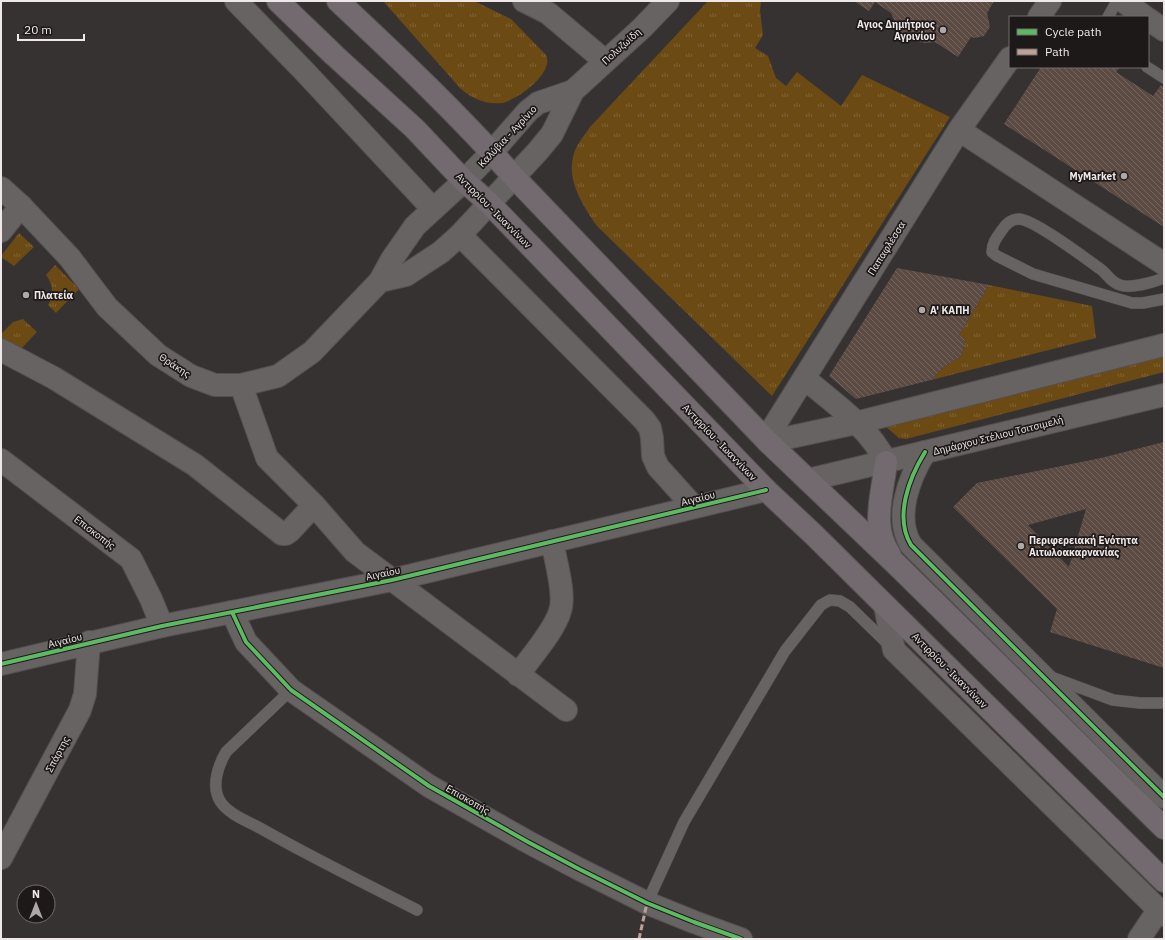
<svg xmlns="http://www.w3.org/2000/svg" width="1165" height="940" font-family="'IBM Plex Sans',sans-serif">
<defs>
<pattern id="grass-tufts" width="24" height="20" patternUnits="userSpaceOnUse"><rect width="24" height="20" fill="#6b4a14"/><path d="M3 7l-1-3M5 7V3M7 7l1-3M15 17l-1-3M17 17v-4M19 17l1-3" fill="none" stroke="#806436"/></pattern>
<pattern id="building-back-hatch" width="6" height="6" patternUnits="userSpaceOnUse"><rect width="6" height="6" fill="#5c4b43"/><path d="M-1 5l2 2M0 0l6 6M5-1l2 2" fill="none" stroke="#74655e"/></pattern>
</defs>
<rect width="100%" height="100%" fill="#373232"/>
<!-- grass -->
<path fill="url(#grass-tufts)" d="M 383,1 L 474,1 L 511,19 L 546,55 C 555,73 517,100 502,103 C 486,105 471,98 460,88 Z
M 708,1 L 761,1 L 760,11 L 763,35 L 755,48 L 768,56 L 776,78 L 786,86 L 797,72 L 841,106 L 862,75 L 950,117 L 772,396 L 597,226 C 584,207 567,182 573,157 C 575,146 584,136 590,127 Z
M 19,233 L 34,247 L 14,266 L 1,257 L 1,256 Z
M 55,265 L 79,289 L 56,313 L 48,305 C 54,294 53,284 46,275 Z
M 989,285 L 1092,306 L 1096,338 L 935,379 L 934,377 L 944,367 L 961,356 L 964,347 L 965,339 L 959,335 Z
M 23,319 L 37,332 L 18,352 L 1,342 L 1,334 L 13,322 Z
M 1164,354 L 1164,372 L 906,439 L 899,438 L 885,426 Z"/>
<!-- building -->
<path fill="url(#building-back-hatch)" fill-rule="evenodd" d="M 854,1 L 994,1 L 987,13 L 990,27 L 984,36 L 975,38 L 971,37 L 958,57 L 935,42 L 926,43 L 911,41 L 901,34 L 891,13 L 875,2 L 869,11 Z
M 1041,67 L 1120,67 L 1116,72 L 1153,96 L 1161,85 L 1164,87 L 1164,227 L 1004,124 Z
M 897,268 L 989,285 L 959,335 L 965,339 L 964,347 L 961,356 L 944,367 L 934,377 L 935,379 L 856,399 L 829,376 Z
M 1164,442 L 1164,668 L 1050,632 L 1057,609 L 953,507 L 977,483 L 1101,458 ZM 1086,509 L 1069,567 L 1028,525 Z"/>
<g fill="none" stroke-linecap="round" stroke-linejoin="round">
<defs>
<path id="service" d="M 1108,17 L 1117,1
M 1147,67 L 1164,78
M 1164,278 C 1154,282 1130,289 1120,285 C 1110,282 1107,273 1099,268 C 1085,258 1033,219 1019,219 C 1011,219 1006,224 1002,230 C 997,237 992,243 992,252 L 997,256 L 1033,274 L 1132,303 L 1143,303 L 1164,299
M 1051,677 L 1113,700 L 1140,703 L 1164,703
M 291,690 L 226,752 C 218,766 211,786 220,801 C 228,814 247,821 260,828 C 311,857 364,883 417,910
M 647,903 L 684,822 L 785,651 L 821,605 L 830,600 L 840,601 L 850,607 L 890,646"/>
<path id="minor" d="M 236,1 L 305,72 L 433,209
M 524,1 L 548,13 L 605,61
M 1039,17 L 1050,1
M 959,130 L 1164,264
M 1,231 L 21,206
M 460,235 L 644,420 L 650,428 L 652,438 L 653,456 L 658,467 L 694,507
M 1,350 L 54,378 L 195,465 L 282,534 L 286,534 L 290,531 L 314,505
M 805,379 C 834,403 869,427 886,462
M 241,385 L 267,458 L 314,505 L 355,552 L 566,710
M 766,439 L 959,130 L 1010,58
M 768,442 L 856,423 L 1164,345
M 1,460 L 131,559 L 151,599 L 162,626
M 808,480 L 1164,395
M 232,612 L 246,642 L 291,690 L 429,786 L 528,842 L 579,869 L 647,903 L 694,922 L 741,939
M 518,675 C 530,658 555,630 560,611 C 566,595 555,559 552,541
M 1,858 L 80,710 L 85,694 L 89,642"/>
<path id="tertiary" d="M 1123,1 L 1145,17
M 1148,19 L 1164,30
M 925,452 C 909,478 894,517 911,545 L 1164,797
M 885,606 L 894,650 L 1164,915
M 1,664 L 162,626 L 392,580 L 766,490
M 1139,939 L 1159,909"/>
<path id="secondary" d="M 1,188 L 21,206 L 70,258 L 107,307 L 158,355 L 191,376 L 215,385 L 241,385 L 278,376 L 312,352 L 380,281 L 392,259 L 415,226 L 464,181 L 492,152 L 528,111 L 538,103 L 573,91
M 380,281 L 406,275 L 441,252 L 460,235 L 538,151 L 552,134 L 573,91 L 642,28 L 668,1"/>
<path id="primary" d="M 278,1 L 334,55 L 415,129 L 464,181 L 489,203 L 766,490 L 813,534 L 1164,881
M 338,1 C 399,58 459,115 514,177 L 768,442 L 898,566 L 1164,828
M 886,462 C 883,493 870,526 890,555"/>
</defs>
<!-- service casing -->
<use href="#service" stroke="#555050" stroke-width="12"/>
<!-- minor casing -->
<use href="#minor" stroke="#555050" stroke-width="24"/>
<!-- tertiary casing -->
<use href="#tertiary" stroke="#555050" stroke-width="24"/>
<!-- secondary casing -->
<use href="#secondary" stroke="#555050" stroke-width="24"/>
<!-- primary casing -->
<use href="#primary" stroke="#555050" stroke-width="24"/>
<!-- service -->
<use href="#service" stroke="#676363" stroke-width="11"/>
<!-- minor -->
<use href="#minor" stroke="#676363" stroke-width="22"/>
<!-- tertiary -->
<use href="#tertiary" stroke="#676363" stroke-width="22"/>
<!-- secondary -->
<use href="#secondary" stroke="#676363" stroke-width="22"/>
<!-- primary -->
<use href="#primary" stroke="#726a6e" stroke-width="22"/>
<!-- quiet -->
<path stroke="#bda197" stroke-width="3" stroke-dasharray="6 3" stroke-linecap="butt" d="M 639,939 L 647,903"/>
<defs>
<path id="cycleway" d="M 925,452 C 909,478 894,517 911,545 L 1164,797
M 232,612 L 246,642 L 291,690 L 429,786 L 528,842 L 579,869 L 647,903 L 694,922 L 741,939
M 1,664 L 162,626 L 392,580 L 766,490"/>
</defs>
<!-- cycleway casing -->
<use href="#cycleway" stroke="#1e1919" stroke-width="6"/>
<!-- cycleway -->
<use href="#cycleway" stroke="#5cba63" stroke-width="4"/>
</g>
<!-- markers -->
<g fill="#afa8a8" stroke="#1e1919" stroke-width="1.5">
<circle cx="943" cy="30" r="4"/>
<circle cx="1124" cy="176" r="4"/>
<circle cx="26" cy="295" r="4"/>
<circle cx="922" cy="310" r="4"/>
<circle cx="1021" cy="546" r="4"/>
</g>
<g text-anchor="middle" stroke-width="3.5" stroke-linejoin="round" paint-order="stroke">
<!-- poi labels -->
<g font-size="10" font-weight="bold" fill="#efe8e8" stroke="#1e1919" text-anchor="start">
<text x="935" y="28" text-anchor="end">Αγιος Δημήτριος<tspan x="935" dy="12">Αγρινίου</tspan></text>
<text x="1116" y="180" text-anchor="end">MyMarket</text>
<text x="34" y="299">Πλατεία</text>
<text x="930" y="314">Α' ΚΑΠΗ</text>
<text x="1029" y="544">Περιφερειακή Ενότητα<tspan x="1029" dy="12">Αιτωλοακαρνανίας</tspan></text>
</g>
<!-- street labels -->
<g font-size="10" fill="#efe8e8" stroke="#1e1919">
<text transform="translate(621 46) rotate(-42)" y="4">Πολυζωίδη</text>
<text transform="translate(507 136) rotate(-47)" y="4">Καλύβια - Αγρίνιο</text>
<text transform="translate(494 210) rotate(45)" y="4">Αντιρρίου - Ιωαννίνων</text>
<text transform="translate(886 248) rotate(-58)" y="4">Παπαφλέσσα</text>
<text transform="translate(175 365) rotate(33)" y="4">Θράκης</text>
<text transform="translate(998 435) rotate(-14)" y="4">Δημάρχου Στέλιου Τσιτσιμελή</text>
<text transform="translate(720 442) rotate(46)" y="4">Αντιρρίου - Ιωαννίνων</text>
<text transform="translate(698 498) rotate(-14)" y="4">Αιγαίου</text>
<text transform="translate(95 532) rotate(37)" y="4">Επισκοπής</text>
<text transform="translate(383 573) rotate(-12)" y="4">Αιγαίου</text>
<text transform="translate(65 640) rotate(-14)" y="4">Αιγαίου</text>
<text transform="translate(950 670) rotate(45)" y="4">Αντιρρίου - Ιωαννίνων</text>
<text transform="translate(57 754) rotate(-62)" y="4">Σπάρτης</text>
<text transform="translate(468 799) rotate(30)" y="4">Επισκοπής</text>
</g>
</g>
<!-- border -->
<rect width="1165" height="940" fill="none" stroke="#efe8e8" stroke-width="4"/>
<!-- legend -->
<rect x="1009" y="16" width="140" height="52" fill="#1e1919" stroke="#726c6c"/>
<rect x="1017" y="29" width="20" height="6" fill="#5cba63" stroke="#726c6c"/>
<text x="1045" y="36" font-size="12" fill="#efe8e8">Cycle path</text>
<rect x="1017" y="49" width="20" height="6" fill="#bda197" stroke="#726c6c"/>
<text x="1045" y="56" font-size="12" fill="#efe8e8">Path</text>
<!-- north arrow -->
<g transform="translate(36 904)"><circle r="19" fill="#1e1919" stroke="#726c6c"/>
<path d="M0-3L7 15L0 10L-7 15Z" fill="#afa8a8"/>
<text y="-6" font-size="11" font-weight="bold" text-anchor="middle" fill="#efe8e8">N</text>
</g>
<!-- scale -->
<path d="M18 34v6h66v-6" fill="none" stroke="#efe8e8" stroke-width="2"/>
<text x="24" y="34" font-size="12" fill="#efe8e8" stroke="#1e1919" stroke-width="3" paint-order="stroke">20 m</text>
</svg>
